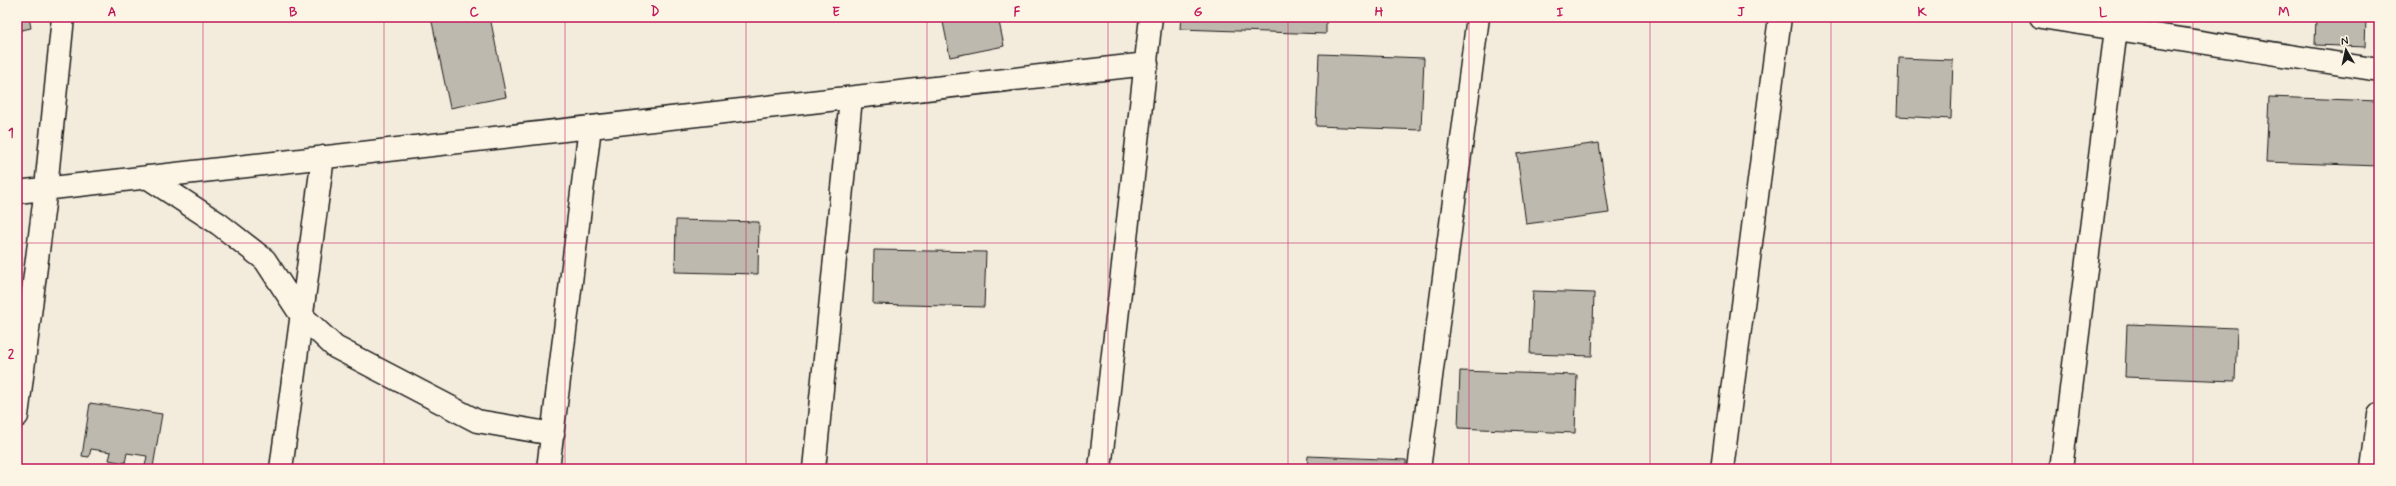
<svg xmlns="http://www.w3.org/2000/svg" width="2396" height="486" font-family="Mynerve,sans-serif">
<rect width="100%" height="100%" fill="#f3ecdd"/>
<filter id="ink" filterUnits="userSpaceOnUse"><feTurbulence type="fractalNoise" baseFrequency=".025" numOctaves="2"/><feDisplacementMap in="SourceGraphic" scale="8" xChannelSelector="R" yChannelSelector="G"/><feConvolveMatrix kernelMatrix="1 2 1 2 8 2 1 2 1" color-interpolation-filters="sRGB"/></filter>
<g filter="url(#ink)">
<!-- building -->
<path fill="#beb9ae" stroke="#1c1c1c" d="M 17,17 L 29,17 L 31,28 L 17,31 Z
M 431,17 L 490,17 L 506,97 L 450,108 Z
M 942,17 L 998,17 L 1004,46 L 950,57 Z
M 1181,17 L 1326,17 L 1326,34 L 1180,29 Z
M 2316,17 L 2366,17 L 2365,47 L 2315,45 Z
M 1319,54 L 1424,58 L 1421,130 L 1316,126 Z
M 1899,58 L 1953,60 L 1951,119 L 1897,116 Z
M 2269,97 L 2379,101 L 2379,166 L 2266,162 Z
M 1599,143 L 1609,213 L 1526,224 L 1517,154 Z
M 676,220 L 759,222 L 758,274 L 675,272 Z
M 874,250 L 986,252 L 984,307 L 873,304 Z
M 1533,291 L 1594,293 L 1592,356 L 1530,354 Z
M 2127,324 L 2237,328 L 2235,381 L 2125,377 Z
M 1460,371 L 1577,375 L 1575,433 L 1458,428 Z
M 90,403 L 162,414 L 153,467 L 145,466 L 147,456 L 127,453 L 125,463 L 109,460 L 111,452 L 91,449 L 89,457 L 82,456 Z
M 1308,456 L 1406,460 L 1406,469 L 1307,469 Z"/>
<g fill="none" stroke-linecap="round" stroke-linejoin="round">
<defs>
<path id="minor" d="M 2041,17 L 2379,70
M 147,177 L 219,224 L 265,260 L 301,315 L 335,347 L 477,421 L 553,434
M 17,192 L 1147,64
M 17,416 L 46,188 L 63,17
M 281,469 L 323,157
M 548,469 L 590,127
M 814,469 L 851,98
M 1100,469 L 1151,17
M 1419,469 L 1478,17
M 1722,469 L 1780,17
M 2061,469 L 2116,29
M 2372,469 L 2379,414"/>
</defs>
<!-- minor casing -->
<use href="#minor" stroke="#1c1c1c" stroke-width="25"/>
<!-- minor -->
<use href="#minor" stroke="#fcf5e5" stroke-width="22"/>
</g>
</g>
<!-- grid -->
<path fill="none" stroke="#c2185b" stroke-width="1" stroke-opacity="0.55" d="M 203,17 L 203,469M 384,17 L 384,469M 565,17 L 565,469M 746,17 L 746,469M 927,17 L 927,469M 1108,17 L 1108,469M 1288,17 L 1288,469M 1469,17 L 1469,469M 1650,17 L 1650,469M 1831,17 L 1831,469M 2012,17 L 2012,469M 2193,17 L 2193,469M 17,243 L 2379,243"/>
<!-- margin -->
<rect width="2396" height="486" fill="none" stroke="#fcf5e5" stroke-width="44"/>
<!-- north arrow -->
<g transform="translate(2346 50) rotate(351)" stroke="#fcf5e5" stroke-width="3" paint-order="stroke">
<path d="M0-3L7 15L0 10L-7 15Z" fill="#1c1c1c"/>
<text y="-6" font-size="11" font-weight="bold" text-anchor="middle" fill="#1c1c1c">N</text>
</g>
<rect x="22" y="22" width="2352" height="442" fill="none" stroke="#c2185b" stroke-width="1.5"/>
<g font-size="13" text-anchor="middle" font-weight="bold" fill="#c2185b">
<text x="112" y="16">A</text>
<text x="293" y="16">B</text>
<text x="474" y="16">C</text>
<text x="655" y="16">D</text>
<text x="836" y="16">E</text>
<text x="1017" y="16">F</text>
<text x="1198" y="16">G</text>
<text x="1379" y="16">H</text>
<text x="1560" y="16">I</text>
<text x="1741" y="16">J</text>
<text x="1922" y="16">K</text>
<text x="2103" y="16">L</text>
<text x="2284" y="16">M</text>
<text x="11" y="137">1</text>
<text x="11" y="358">2</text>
</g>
</svg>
